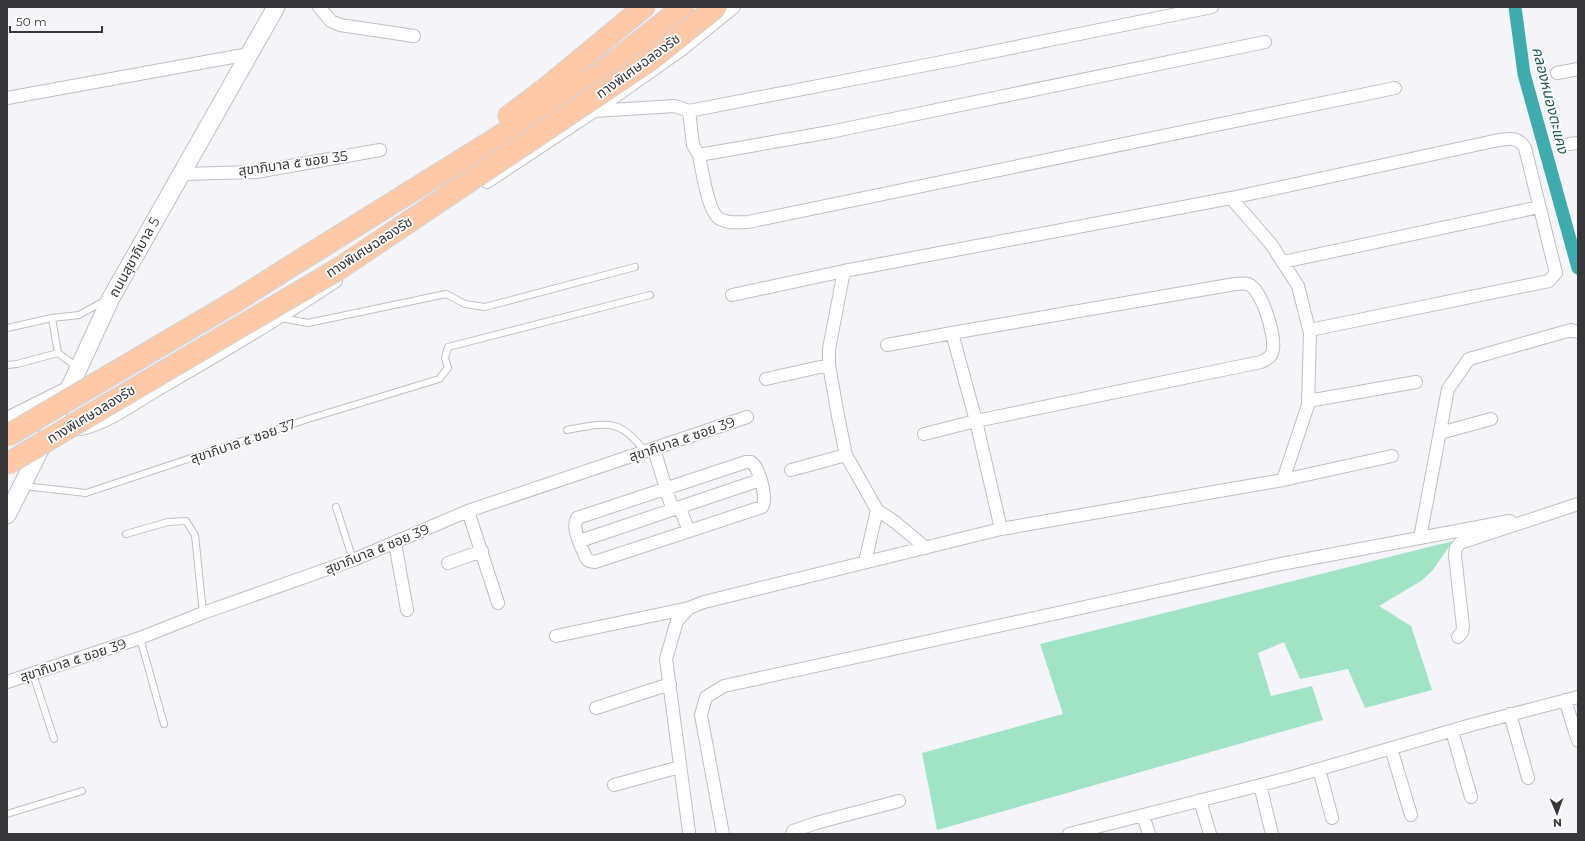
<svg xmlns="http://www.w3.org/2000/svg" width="1585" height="841" font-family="Montserrat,'Noto Sans Thai',sans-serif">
<rect width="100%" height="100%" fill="#f4f4f9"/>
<!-- green -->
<path fill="#a1e4c5" d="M 1453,541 L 1432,571 L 1421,581 L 1379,606 L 1411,626 L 1432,690 L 1365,708 L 1348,669 L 1300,679 L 1284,642 L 1258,653 L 1271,696 L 1312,686 L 1323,720 L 937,830 L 922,753 L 1063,714 L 1040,644 Z"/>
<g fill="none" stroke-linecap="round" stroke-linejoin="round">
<!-- canal -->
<path stroke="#3eacaf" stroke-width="13" d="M 1515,7 L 1524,74 L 1578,268"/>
<defs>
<path id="lane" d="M 281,318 L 308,323 L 446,294 L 465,304 L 485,307 L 635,267
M 7,328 L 52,318
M 7,365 L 17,364 L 58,353
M 77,367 L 58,353 L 52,318 L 79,315 L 106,300
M 567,430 C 605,423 620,417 645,452
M 24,486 L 86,493 L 308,419 L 439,379 L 448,368 L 445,358 L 448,347 L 650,295
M 336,507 L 353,560
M 126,534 L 168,522 L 186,521 L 195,535 L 203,613
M 140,638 L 164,724
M 33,674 L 54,739
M 7,814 L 82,791"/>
<path id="street" d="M 319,7 L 331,21 L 340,25 L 414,36
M 1557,73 L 1578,69
M 7,98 L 249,54
M 594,111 L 675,106 L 689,111 L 952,60 L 1212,7
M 689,111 L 693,145 L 699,155 L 830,132 L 1265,42
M 1569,144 L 1578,143
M 699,155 C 702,170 708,213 720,219 C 729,224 739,222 748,222 L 1395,88
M 182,174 L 256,172 L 380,150
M 487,182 L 593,112 L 681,50 L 734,7
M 1231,198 L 1271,244 L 1298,286 L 1310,333 L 1308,405 L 1283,480
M 1283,262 L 1539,207
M 844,271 L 829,349 L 829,365 L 838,416 L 846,455 L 877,510 L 895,522 L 926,548
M 732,295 L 844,271 L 1231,198 L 1494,141 C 1507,139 1517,135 1525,148 L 1556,273 L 1549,281 L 1310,330
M 952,333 L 976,421 L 1001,529
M 887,345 L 952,333 L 1235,284 C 1239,284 1245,283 1248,284 C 1262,289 1275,335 1273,349 C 1272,357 1267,359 1261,362 L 976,421 L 924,434
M 766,379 L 829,365
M 1308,401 L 1416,382
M 7,418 L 69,387
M 81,429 C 109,423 137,401 162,387 C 221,353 279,319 336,281
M 1440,433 L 1491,419
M 654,449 L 671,505 L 681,511 L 689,531
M 746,462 L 751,462 C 759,467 768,498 762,507 L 595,562 L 589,561 L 586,558 C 582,547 571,529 577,518 Z
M 791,470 L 846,455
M 468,511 L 498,603
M 1420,538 L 1448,389 L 1469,359 L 1571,330 L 1578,332
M 580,541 L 760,480
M 395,543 L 407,610
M 865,562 L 877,510
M 448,563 L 482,551
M 556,636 L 689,608
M 1458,637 L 1462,632 L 1463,627 L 1455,555 L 1456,548 L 1460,543 L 1578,504
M 7,682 L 140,638 L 203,613 L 353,560 L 468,511 L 747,417
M 1565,700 L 1578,741
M 596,708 L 670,684
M 1510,714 L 1528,778
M 1452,731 L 1471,797
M 1391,748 L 1411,815
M 1319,769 L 1332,818
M 614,785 L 680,767
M 1260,785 L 1272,834
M 1200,800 L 1210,834
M 1143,815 L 1149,834
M 689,834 L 689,832 L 666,659 L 677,621 L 689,608 L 704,602 L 1001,529 L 1283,480 L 1392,456
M 723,834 L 701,715 L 706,697 L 724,686 L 1281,564 L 1510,521
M 792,834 L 793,831 L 816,823 L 899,801
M 1069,834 L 1292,777 L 1471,725 L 1578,697"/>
<path id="secondary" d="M 7,515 L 50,430 L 111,298 L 276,7"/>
<path id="highway" d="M 509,116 L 545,89 L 644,7
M 288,268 L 595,77 L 683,7"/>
</defs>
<!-- lane casing -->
<use href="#lane" stroke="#c0c0c4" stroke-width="8"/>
<!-- street casing -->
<use href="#street" stroke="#c0c0c4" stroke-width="14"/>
<!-- secondary casing -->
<use href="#secondary" stroke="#c0c0c4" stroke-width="19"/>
<!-- highway casing -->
<use href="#highway" stroke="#d3d3d3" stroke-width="23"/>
<!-- lane -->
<use href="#lane" stroke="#fff" stroke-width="6"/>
<!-- street -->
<use href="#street" stroke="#fff" stroke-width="12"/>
<!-- secondary -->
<use href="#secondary" stroke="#fff" stroke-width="17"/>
<!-- highway -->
<use href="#highway" stroke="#ffc9a7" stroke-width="21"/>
<defs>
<path id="highway-bridge" d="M 7,436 L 236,301 L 288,268
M 7,464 L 340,268 L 650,60 L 716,7"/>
</defs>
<!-- highway-bridge casing -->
<use href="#highway-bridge" stroke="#d3d3d3" stroke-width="23" stroke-linecap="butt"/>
<!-- highway-bridge -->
<use href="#highway-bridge" stroke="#ffc9a7" stroke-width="21"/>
</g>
<g text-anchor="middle" stroke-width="3.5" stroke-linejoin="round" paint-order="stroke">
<!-- street labels -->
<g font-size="14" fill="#373739" stroke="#fff">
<text transform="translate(638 66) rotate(-36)" y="5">ทางพิเศษฉลองรัช</text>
<text transform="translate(293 163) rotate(-8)" y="5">สุขาภิบาล ๕ ซอย 35</text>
<text transform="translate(369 247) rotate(-33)" y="5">ทางพิเศษฉลองรัช</text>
<text transform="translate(134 257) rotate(-61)" y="5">ถนนสุขาภิบาล 5</text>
<text transform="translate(91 414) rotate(-31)" y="5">ทางพิเศษฉลองรัช</text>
<text transform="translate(682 439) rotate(-19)" y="5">สุขาภิบาล ๕ ซอย 39</text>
<text transform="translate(243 441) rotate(-19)" y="5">สุขาภิบาล ๕ ซอย 37</text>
<text transform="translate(377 549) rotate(-22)" y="5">สุขาภิบาล ๕ ซอย 39</text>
<text transform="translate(73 660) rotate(-18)" y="5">สุขาภิบาล ๕ ซอย 39</text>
</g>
<!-- water labels -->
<g font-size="15" font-style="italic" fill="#1f5b5d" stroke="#fff">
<text transform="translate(1550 100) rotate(76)" y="5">คลองหนองตะแคง</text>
</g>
</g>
<!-- border -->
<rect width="1585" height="841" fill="none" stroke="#373739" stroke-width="16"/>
<!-- north arrow -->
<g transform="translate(1557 813) rotate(178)" stroke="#ffffff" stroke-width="3" paint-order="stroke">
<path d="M0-3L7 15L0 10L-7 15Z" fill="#373739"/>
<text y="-6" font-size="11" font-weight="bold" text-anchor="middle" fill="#373739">N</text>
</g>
<!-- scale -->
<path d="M10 26v6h92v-6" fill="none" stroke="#373739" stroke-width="2"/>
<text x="16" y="26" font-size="12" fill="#373739" stroke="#ffffff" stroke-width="3" paint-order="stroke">50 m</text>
</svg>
